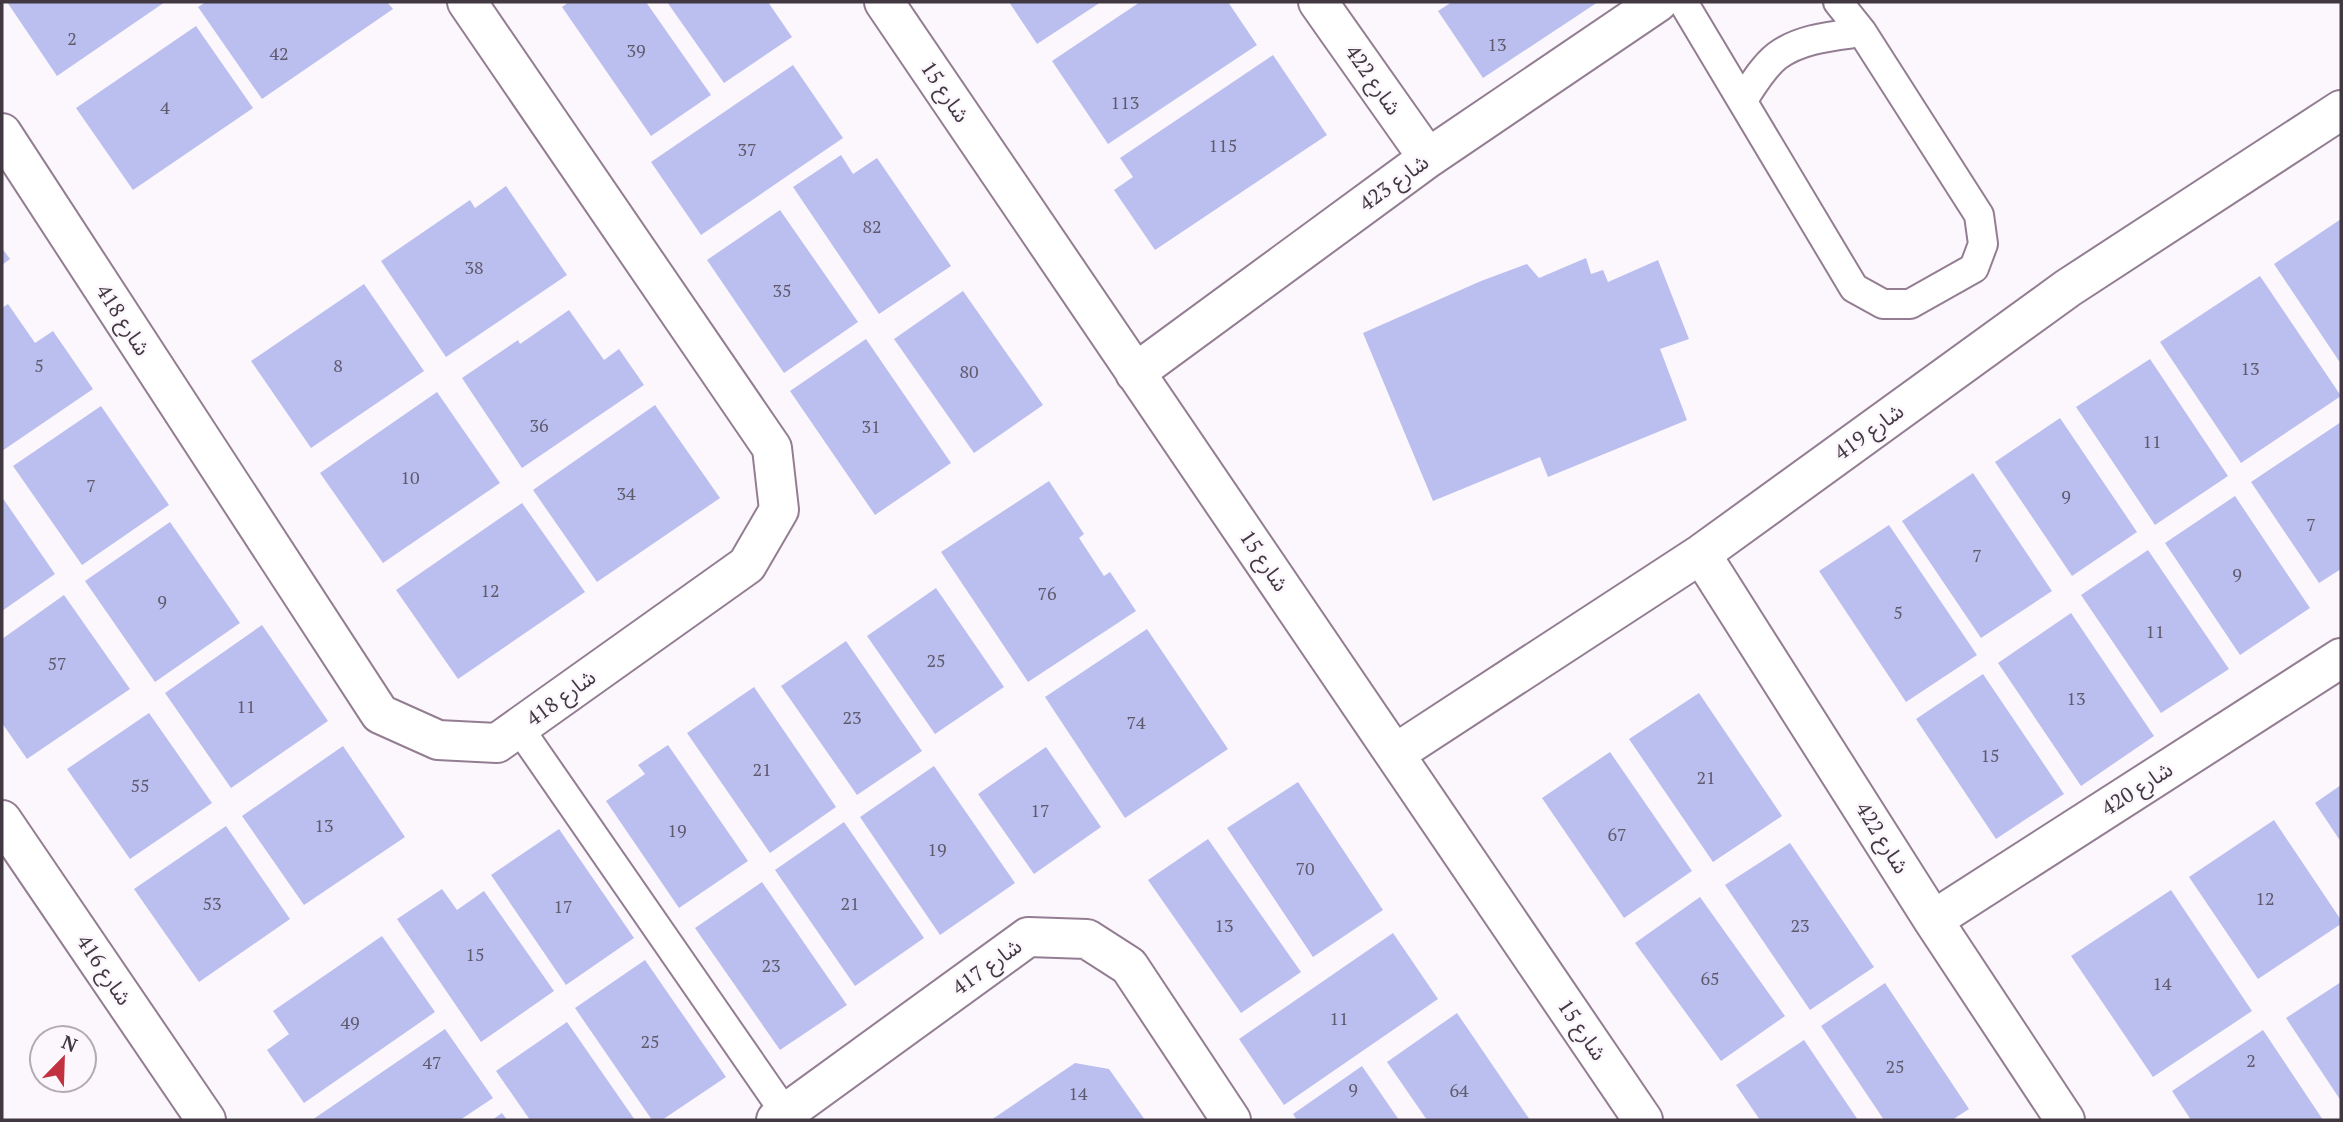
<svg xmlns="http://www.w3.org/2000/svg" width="2343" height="1122" font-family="'PT Serif','Noto Sans Arabic',serif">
<rect width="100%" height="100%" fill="#fcf7fc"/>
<!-- building -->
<path fill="#bbbfef" d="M 7,2 L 165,2 L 57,76 Z
M 206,2 L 387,2 L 393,9 L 262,99 L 198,7 Z
M 569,2 L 646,2 L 711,95 L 651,136 L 562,7 Z
M 667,2 L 768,2 L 792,37 L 724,83 Z
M 1009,2 L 1101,2 L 1037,44 Z
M 1140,2 L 1228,2 L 1257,45 L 1108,144 L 1052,61 Z
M 1452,2 L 1598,2 L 1483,78 L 1438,11 Z
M 196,26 L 253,108 L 133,190 L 76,108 Z
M 1273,55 L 1327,135 L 1155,250 L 1114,190 L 1133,177 L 1120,158 Z
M 793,65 L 843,138 L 701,235 L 651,162 Z
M 841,155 L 853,174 L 877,158 L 951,266 L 879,314 L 793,187 Z
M 506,186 L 567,275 L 446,357 L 381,261 L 470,200 L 475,208 Z
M 780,210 L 858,322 L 784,373 L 707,260 Z
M 2341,219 L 2341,364 L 2274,264 Z
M 2,248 L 10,259 L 2,265 Z
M 1586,258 L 1591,274 L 1603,270 L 1608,282 L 1658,260 L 1689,339 L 1660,349 L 1687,420 L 1548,477 L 1540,457 L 1433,501 L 1363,333 L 1481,281 L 1527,264 L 1539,278 Z
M 2260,276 L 2341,396 L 2241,463 L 2160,342 Z
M 364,284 L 424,371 L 311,448 L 251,361 Z
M 963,291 L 1043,405 L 974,453 L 894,339 Z
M 8,304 L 35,343 L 53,331 L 93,389 L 2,451 L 2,308 Z
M 569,310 L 604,360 L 619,349 L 644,385 L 522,468 L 462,378 L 518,340 L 520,344 Z
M 866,339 L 951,463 L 875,515 L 790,391 Z
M 2150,359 L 2228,476 L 2155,525 L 2076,407 Z
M 437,392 L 500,483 L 383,563 L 320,473 Z
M 655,405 L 720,498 L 597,582 L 533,490 Z
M 101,406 L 169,505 L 82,565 L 13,466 Z
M 2060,418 L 2137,532 L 2072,576 L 1995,462 Z
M 2341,422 L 2341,569 L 2319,583 L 2251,482 Z
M 1973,473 L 2052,591 L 1981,638 L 1902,521 Z
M 1049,481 L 1084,534 L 1079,538 L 1104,576 L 1110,572 L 1136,611 L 1028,682 L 941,552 Z
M 2235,496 L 2310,608 L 2240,655 L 2165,543 Z
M 2,497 L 55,574 L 2,611 Z
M 522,503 L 585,592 L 458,679 L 396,590 Z
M 170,522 L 240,623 L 155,682 L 85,581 Z
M 1889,525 L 1977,655 L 1906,702 L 1819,571 Z
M 2148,550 L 2229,669 L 2161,713 L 2081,595 Z
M 936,588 L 1004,687 L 935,734 L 867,636 Z
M 64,595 L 130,689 L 27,759 L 2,723 L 2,639 Z
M 2071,613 L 2154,736 L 2081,786 L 1998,663 Z
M 262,625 L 328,721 L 231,788 L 165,693 Z
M 1147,629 L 1228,749 L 1125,818 L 1045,697 Z
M 846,641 L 922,751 L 857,795 L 781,686 Z
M 1983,674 L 2064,794 L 1996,839 L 1916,719 Z
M 754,687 L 836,807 L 770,853 L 687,733 Z
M 1699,693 L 1782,816 L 1713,862 L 1629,739 Z
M 149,713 L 212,803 L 130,859 L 67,769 Z
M 668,745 L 748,861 L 679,908 L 606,801 L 645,774 L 638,765 Z
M 343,746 L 405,837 L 304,905 L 242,816 Z
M 1046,747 L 1101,827 L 1034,874 L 978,794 Z
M 1610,752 L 1692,871 L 1624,918 L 1542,798 Z
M 934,766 L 1015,883 L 940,935 L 860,817 Z
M 1298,782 L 1383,910 L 1313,957 L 1227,828 Z
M 2341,785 L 2341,842 L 2315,803 Z
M 2274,820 L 2341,920 L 2341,924 L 2258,979 L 2189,877 Z
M 844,822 L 924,938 L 855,986 L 775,870 Z
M 226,826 L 290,919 L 199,982 L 134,889 Z
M 559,829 L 634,938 L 566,985 L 491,875 Z
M 1208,839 L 1301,972 L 1241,1013 L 1148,880 Z
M 1790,843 L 1874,967 L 1810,1010 L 1725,885 Z
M 762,882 L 847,1005 L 780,1050 L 695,928 Z
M 442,889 L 457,910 L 484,891 L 554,991 L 481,1042 L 397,919 Z
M 2171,890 L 2252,1011 L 2153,1077 L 2071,956 Z
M 1700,897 L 1785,1016 L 1721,1061 L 1635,943 Z
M 1393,933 L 1438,999 L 1284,1105 L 1239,1039 Z
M 382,936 L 435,1012 L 304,1103 L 267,1050 L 289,1034 L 273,1011 Z
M 645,960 L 726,1077 L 662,1120 L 652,1120 L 575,1008 Z
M 2341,982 L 2341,1101 L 2286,1018 Z
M 1885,983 L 1969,1109 L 1952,1120 L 1884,1120 L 1821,1026 Z
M 1457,1013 L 1530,1120 L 1427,1120 L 1387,1062 Z
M 567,1022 L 635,1120 L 530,1120 L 496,1071 Z
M 445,1029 L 493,1098 L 460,1120 L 312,1120 Z
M 2263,1030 L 2323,1120 L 2191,1120 L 2172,1091 Z
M 1804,1040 L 1858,1120 L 1760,1120 L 1736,1085 Z
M 1075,1063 L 1109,1069 L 1145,1120 L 991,1120 Z
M 1362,1066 L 1399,1120 L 1297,1120 L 1293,1114 Z
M 502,1113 L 507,1120 L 492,1120 Z"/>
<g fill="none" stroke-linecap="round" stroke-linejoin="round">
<defs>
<path id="lane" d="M 1683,2 L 1854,288 L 1883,304 L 1910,304 L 1974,268 L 1983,244 L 1979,215 L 1862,32 L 1838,2
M 1743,100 C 1752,86 1763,67 1777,56 C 1801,38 1834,36 1862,32
M 519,728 L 786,1114"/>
<path id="street" d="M 884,2 L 1643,1120
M 1318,2 L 1428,158
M 2,133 L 380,714 L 438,740 L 497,743 L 747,565 L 779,510 L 772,448 L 467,2
M 1135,373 L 1428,158 L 1658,2
M 1701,554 L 1933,920 L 2065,1120
M 1396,753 L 1701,554 L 2068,288 L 2341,110
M 2,820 L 206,1120
M 1933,920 L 2341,658
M 776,1120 L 1028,937 L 1087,939 L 1129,966 L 1231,1120"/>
</defs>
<!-- lane casing -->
<use href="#lane" stroke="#937d92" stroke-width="32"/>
<!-- street casing -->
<use href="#street" stroke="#937d92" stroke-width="42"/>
<!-- lane -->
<use href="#lane" stroke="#fff" stroke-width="28"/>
<!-- street -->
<use href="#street" stroke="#fff" stroke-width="38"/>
</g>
<g text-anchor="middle" stroke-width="5" stroke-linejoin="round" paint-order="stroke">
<!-- number labels -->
<g font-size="18" fill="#605a6d">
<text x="72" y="45">2</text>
<text x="1497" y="51">13</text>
<text x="636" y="57">39</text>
<text x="279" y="60">42</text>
<text x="1125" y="109">113</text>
<text x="165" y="114">4</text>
<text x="1223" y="152">115</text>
<text x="747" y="156">37</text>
<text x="872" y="233">82</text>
<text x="474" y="274">38</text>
<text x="782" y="297">35</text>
<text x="39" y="372">5</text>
<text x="338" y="372">8</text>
<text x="2250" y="375">13</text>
<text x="969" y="378">80</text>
<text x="539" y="432">36</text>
<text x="871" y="433">31</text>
<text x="2152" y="448">11</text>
<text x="410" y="484">10</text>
<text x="91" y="492">7</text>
<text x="626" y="500">34</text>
<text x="2066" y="503">9</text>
<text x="2311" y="531">7</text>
<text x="1977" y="562">7</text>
<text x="2237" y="581">9</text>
<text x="490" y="597">12</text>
<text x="1047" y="600">76</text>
<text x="162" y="608">9</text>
<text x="1898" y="619">5</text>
<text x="2155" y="638">11</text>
<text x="936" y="667">25</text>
<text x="57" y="670">57</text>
<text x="2076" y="705">13</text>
<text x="246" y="713">11</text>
<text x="852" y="724">23</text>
<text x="1136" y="729">74</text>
<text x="1990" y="762">15</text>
<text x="762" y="776">21</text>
<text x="1706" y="784">21</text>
<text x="140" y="792">55</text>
<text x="1040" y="817">17</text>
<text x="324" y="832">13</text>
<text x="677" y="837">19</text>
<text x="1617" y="841">67</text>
<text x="937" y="856">19</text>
<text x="1305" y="875">70</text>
<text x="2265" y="905">12</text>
<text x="212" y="910">53</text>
<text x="850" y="910">21</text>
<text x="563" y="913">17</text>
<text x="1224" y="932">13</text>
<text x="1800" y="932">23</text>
<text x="475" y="961">15</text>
<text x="771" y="972">23</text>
<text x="1710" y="985">65</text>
<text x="2162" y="990">14</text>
<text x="1339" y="1025">11</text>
<text x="350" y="1029">49</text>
<text x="650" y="1048">25</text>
<text x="2251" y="1067">2</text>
<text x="432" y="1069">47</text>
<text x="1895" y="1073">25</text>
<text x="1353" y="1096">9</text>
<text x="1459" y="1097">64</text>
<text x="1078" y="1100">14</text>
</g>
<!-- street labels -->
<g font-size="21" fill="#423842" stroke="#fcf7fc">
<text transform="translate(1373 80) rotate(55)" y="7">شارع 422</text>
<text transform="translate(945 92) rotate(56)" y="7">شارع 15</text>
<text transform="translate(1394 183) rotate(-36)" y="7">شارع 423</text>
<text transform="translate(123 320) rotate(57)" y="7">شارع 418</text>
<text transform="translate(1869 432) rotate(-36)" y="7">شارع 419</text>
<text transform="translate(1264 561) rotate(56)" y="7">شارع 15</text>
<text transform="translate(561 698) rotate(-36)" y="7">شارع 418</text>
<text transform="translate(2137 789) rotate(-33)" y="7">شارع 420</text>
<text transform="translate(1882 838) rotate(58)" y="7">شارع 422</text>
<text transform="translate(987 967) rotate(-36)" y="7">شارع 417</text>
<text transform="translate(104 970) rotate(56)" y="7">شارع 416</text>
<text transform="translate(1582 1030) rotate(56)" y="7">شارع 15</text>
</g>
</g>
<!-- border -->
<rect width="2343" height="1122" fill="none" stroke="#423842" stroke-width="7"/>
<!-- north arrow -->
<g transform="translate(63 1059) rotate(23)"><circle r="33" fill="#fcf7fc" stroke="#b2abb2" stroke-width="2"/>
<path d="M0-5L12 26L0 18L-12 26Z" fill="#c13140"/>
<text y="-10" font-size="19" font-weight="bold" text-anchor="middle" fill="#423842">N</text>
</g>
</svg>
